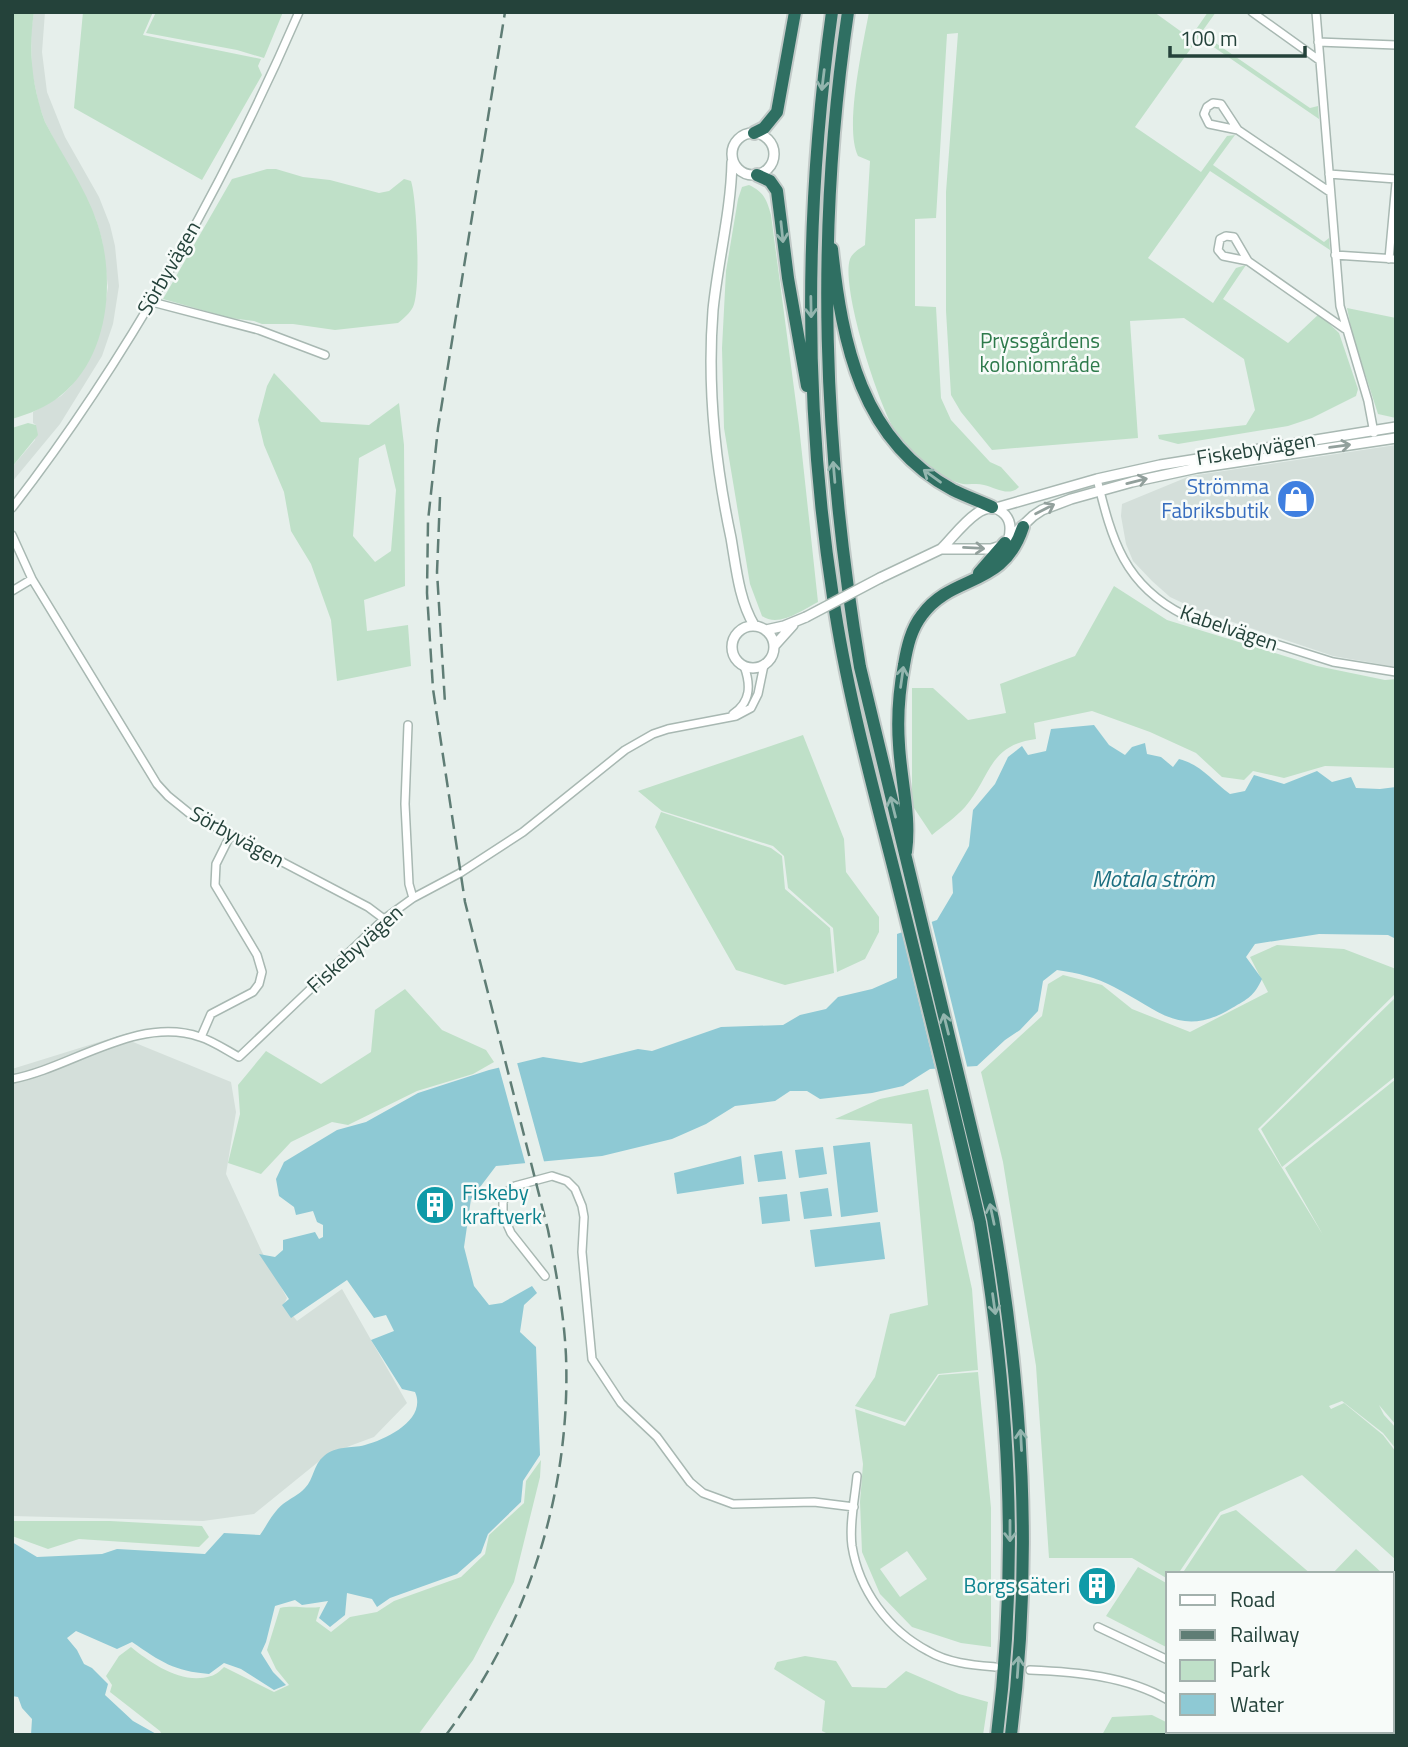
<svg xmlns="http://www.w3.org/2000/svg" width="1408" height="1747" font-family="'Titillium Web',sans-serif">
<rect width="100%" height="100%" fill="#e6efeb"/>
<!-- built -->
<path fill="#d4dfda" d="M 34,12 L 45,12 L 42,52 L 47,92 L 65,137 L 99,197 L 110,225 L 115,246 L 119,286 L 113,324 L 102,356 L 60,424 L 12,482 L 12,467 L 35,440 L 36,425 L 33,423 L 33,412 L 61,396 L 71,386 L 88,361 L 102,323 L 108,287 L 102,240 L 96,219 L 45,122 L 39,105 L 32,72 L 31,32 Z
M 1396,445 L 1396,667 L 1333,656 L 1200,611 L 1170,597 L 1152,581 L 1133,561 L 1126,544 L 1121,516 L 1122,504 L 1190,476 Z
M 128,1033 L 133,1042 L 231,1082 L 236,1112 L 226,1174 L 262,1252 L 287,1298 L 284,1304 L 297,1321 L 342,1289 L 407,1403 L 374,1437 L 328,1454 L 254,1514 L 203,1521 L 12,1516 L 12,1069 Z"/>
<!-- green -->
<path fill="#bfe0c8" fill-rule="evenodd" d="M 12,12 L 34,12 C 28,50 32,86 45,122 C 62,155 85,187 97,222 C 116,278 110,357 60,396 C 47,407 29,414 12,419 Z
M 83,12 L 153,12 L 143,35 L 261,59 L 258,66 L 262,75 L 202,180 L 74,108 Z
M 156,12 L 283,12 L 264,58 L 237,50 L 146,33 Z
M 869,12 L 1154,12 L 1190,38 L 1208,12 L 1216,12 L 1201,33 L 1310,108 L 1318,106 L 1319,119 L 1199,37 L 1135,127 L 1201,172 L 1227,136 L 1235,135 L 1213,165 L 1324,242 L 1329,238 L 1330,250 L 1210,171 L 1148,258 L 1213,303 L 1236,268 L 1246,265 L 1223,299 L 1288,343 L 1319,314 L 1339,333 L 1358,389 L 1356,396 L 1312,418 L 1288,426 L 1178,444 L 1159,439 L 1158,435 L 1246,425 L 1255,410 L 1244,359 L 1184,318 L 1130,321 L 1138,438 L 992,450 L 961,412 L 951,395 L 946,311 L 946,192 L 958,33 L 947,34 L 936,218 L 915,219 L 915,306 L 936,307 L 941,398 L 951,420 L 990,462 L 1001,467 L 1019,487 C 1009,497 996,488 984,485 C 977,483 970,485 963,484 C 942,480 913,453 899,437 C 881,415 840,287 850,259 C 852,253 859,249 865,245 L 870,161 L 858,156 C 844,128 863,45 869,12 Z
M 267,169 L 276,169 L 303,177 L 330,180 L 379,193 L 389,191 L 404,179 L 411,181 C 417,199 421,291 413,307 C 410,313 403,319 398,323 L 335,330 L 293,324 L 262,324 L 254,321 L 230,318 L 163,299 L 232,179 Z
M 749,185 C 764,192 767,200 771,215 L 799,426 L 818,602 C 802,610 779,628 762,616 L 750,584 L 724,428 L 722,348 L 726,271 L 738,199 L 742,187 Z
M 1347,308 L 1396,318 L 1396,418 L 1378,414 L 1352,333 Z
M 274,373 L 321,422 L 369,425 L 399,403 L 404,445 L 405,586 L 364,600 L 367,631 L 408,625 L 411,666 L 337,681 L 331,620 L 311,564 L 291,531 L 284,492 L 264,445 L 258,420 L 267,386 ZM 385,444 L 396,490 L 391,551 L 375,562 L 353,536 L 359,458 Z
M 28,423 L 36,425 L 38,435 L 12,467 L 12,428 Z
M 1114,586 L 1167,620 L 1317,666 L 1385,680 L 1396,679 L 1396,768 L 1325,766 L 1284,778 L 1253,771 L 1244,780 L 1222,777 L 1196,753 L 1150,732 L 1092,711 L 1034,723 L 1036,739 C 988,745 991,777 965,807 C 956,817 943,826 932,835 L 912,805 L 912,688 L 933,688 L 968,720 L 1006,713 L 1000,684 L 1075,656 Z
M 803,735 L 844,839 L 846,872 L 879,917 L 879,932 L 865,959 L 837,972 L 833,928 L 788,888 L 784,856 L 773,846 L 662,811 L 638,791 Z
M 661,812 L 771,848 L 782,856 L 785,889 L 830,928 L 834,973 L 785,985 L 736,970 L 655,827 Z
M 1277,945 L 1344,949 L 1396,969 L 1396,993 L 1258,1129 L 1323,1235 L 1285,1168 L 1396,1079 L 1396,1425 L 1379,1405 L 1384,1415 L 1396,1428 L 1396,1449 L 1383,1433 L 1342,1401 L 1329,1406 L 1331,1409 L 1344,1403 L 1383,1435 L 1396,1452 L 1396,1560 L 1302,1475 L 1220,1512 L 1178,1574 L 1168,1574 L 1168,1579 L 1132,1558 L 1049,1558 L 1036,1366 L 1003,1162 L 981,1072 L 1042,1016 L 1048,984 L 1063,975 L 1102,985 L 1132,1009 L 1190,1032 L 1268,992 L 1250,957 Z
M 405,989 L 442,1030 L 486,1050 L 494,1062 L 473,1074 L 417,1091 L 348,1125 L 332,1122 L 291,1142 L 261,1174 L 228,1163 L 240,1114 L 238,1085 L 266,1051 L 321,1084 L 371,1052 L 375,1010 Z
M 1396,997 L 1396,1076 L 1282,1167 L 1261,1129 Z
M 928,1089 L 972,1289 L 978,1370 L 938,1374 L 905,1422 L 855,1406 L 875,1377 L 890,1314 L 928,1305 L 912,1124 L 835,1119 L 880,1099 Z
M 978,1372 L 991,1508 L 991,1647 L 961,1643 L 912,1627 L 880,1594 L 862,1552 L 860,1502 L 863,1464 L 855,1409 L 905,1426 L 939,1375 ZM 907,1551 L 927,1579 L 900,1597 L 880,1569 Z
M 541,1460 L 540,1477 L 514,1582 L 473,1660 L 418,1735 L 162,1735 L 160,1731 L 110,1692 L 112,1685 L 106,1676 L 119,1656 L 131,1647 C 152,1664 182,1685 211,1676 C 216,1675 221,1670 224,1667 L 274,1692 L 289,1685 L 276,1669 L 267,1650 L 280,1608 C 294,1605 306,1609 320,1607 L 316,1621 L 331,1632 L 350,1617 L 377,1612 L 394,1601 L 461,1577 L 485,1554 L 489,1535 L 524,1503 L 526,1481 Z
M 1236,1510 L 1311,1574 L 1182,1574 L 1221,1515 Z
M 12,1521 L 110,1521 L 202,1526 L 209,1537 L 199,1547 L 79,1539 L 48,1549 L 12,1536 Z
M 1356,1549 L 1383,1574 L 1332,1574 Z
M 1138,1567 L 1168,1584 L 1168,1648 L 1106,1616 Z
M 1396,1570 L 1396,1735 L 1383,1731 L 1392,1731 L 1392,1574 L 1390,1574 Z
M 805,1656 L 836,1661 L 852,1687 L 886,1688 L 906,1671 L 959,1694 L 988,1702 L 983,1735 L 830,1735 L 822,1731 L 825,1701 L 774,1669 L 777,1662 Z
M 1152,1715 L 1168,1723 L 1168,1731 L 1184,1731 L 1191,1735 L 1102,1735 L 1112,1717 Z"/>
<!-- water -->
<path fill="#8ec9d4" d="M 1094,725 L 1109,745 L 1125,755 L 1132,747 L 1145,743 L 1147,754 L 1161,757 L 1173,767 L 1179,759 C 1202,765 1212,781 1230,794 L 1245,791 L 1254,775 L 1284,784 L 1317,771 L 1332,782 L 1351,777 L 1356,788 L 1380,789 L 1396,787 L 1396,939 L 1388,935 L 1319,934 L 1255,944 L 1246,957 L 1262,979 C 1254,996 1248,999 1232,1008 C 1181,1039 1159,1010 1114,987 C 1095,977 1078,973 1057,970 L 1043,981 L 1038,1011 L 1020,1030 L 1005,1040 L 977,1066 L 930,1069 L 903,1086 L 872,1093 L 820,1099 L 807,1091 L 790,1091 L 775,1101 L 735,1106 L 706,1124 L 672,1139 L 602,1156 L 496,1166 L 471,1199 L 464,1247 L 474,1286 L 489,1305 L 502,1303 L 532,1286 L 537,1293 L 524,1305 L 520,1332 L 536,1347 L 540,1455 L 523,1481 L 521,1502 L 488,1534 L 481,1553 L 457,1574 L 390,1598 L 377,1607 L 372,1599 L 347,1593 L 345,1615 L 330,1627 L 319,1618 L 328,1601 L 302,1605 L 295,1600 L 275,1606 L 266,1642 L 261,1653 L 273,1672 L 286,1685 L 274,1690 L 241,1669 L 224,1663 L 209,1674 C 174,1671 161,1662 132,1642 L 117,1649 L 76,1631 L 67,1638 L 77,1650 L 84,1664 L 92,1668 L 108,1684 L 105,1695 L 133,1721 L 158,1735 L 31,1735 L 32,1719 L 22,1708 L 18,1697 L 12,1696 L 12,1542 L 37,1557 L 102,1554 L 117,1549 L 205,1554 L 224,1533 L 260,1535 C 267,1525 273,1512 283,1504 C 289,1499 299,1495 305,1488 C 314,1479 313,1465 324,1456 C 337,1445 350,1449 365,1445 C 388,1439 427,1419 415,1392 L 402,1389 L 371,1340 L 394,1331 L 386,1315 L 374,1318 L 347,1280 L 291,1318 L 282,1305 L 289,1299 L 259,1254 L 275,1257 L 283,1250 L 283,1240 L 315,1232 L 319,1239 L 323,1237 L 323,1225 L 317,1222 L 313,1211 L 296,1215 L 294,1207 L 279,1196 L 276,1179 L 284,1162 L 337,1130 L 366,1122 L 418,1093 L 489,1070 L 543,1057 L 581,1063 L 638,1049 L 652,1051 L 721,1027 L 783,1025 L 800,1015 L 826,1009 L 838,997 L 872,989 L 897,978 L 897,934 L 937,920 L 953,893 L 952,877 L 969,846 L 973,810 L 995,784 L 1008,757 L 1022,746 L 1028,755 L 1046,751 L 1051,729 Z
M 870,1142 L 878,1212 L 841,1217 L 833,1146 Z
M 823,1147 L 827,1174 L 799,1178 L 795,1150 Z
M 782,1151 L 786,1179 L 758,1182 L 754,1155 Z
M 741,1156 L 744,1184 L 677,1194 L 674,1173 Z
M 828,1188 L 832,1216 L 804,1219 L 800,1192 Z
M 787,1194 L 790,1221 L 762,1224 L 759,1197 Z
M 880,1222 L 885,1259 L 815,1267 L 810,1230 Z"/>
<!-- pier -->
<path fill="#e6efeb" d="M 931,919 L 968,1070 L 936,1072 L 901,929 Z
M 516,1059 L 545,1165 L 526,1166 L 498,1064 Z"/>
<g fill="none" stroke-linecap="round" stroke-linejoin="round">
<defs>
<path id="minor" d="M 1252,12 L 1319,60
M 1316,12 L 1340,306 L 1368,401 L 1374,433
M 1318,42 L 1396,45
M 1238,130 L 1209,124 L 1204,114 L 1207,107 L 1213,103 L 1221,104 L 1238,130 L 1330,192
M 1329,174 L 1396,179
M 1335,255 L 1396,259
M 1389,259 L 1396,183
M 1248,261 L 1223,256 L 1218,250 L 1220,239 L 1226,236 L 1234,237 L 1248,261 L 1345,329
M 152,302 L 259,330 L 325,355
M 1097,479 C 1112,540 1124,585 1184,615 L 1333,662 L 1396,672
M 12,508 C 126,361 225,183 299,12
M 12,535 L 32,579
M 12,591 L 32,579 L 157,784 L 168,796 L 189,813 L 368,907 L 384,919
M 733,714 C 751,702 751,685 744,666
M 408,725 L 405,804 L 409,884 L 413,898
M 201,1037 L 211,1014 L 253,992 L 259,984 L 262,972 L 257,955 L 215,885 L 216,864 L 230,836
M 12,1079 C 71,1068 138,1015 200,1037 C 213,1041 226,1050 239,1057 L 384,919 L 413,898 L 460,873 L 523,832 L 625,750 L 653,734 L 668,729 L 736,716 L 751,708 L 758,694 L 764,665
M 545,1276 L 511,1233 L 503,1215 L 503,1202 L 508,1191 L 515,1186 L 552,1176 L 567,1181 L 575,1189 L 582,1206 L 584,1217 L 582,1252 L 592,1359 L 621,1403 L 657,1437 L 690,1482 L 703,1493 L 733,1504 L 814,1502 L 854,1507
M 857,1476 C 855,1498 849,1524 852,1546 C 859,1590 888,1630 928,1651 C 948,1663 973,1665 995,1667
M 1098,1627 L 1168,1660
M 1030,1670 C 1077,1672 1127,1676 1168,1700
M 1214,1731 L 1219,1735
M 1265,1731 L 1269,1735"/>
<path id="tertiary" d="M732 154a21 21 0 1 1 42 0a21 21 0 1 1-42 0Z
M 732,162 C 731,212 718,260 713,310 C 707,387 715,463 731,538 C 736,567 739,600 754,625
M 996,508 L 1097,479 L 1160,465 L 1396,427
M 941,549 C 955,536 982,495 1002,512 C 1011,519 1011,528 1009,538
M 880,578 L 941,549 L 991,549 L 1001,546 L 1033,516 L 1042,510 L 1071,499 L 1132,482 L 1197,468 L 1396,438
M732 647a21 21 0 1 1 42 0a21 21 0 1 1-42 0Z
M 766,630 L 784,626 L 806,617
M 775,645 L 793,625"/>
<path id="motorway" d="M 832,12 C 805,206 803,403 833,597 C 847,694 874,791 898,886 C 926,998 954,1110 980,1222 C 1009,1394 1019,1561 997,1735
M 848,12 C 815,233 823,447 860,667 L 993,1219 C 1023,1391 1033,1561 1011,1735
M 754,133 L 764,128 L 777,112 L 795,12
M 757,175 L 770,181 L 777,191 L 788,278 L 807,386
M 832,249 C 842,343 861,441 953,490 C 965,496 979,501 992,507
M 979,573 L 1005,543
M 906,852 C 911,816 901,781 899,745 C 897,718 899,691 904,665 C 907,647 911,629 922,615 C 953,573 1003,589 1023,527"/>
</defs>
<!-- minor casing -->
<use href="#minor" stroke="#a8b8b2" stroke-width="10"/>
<!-- tertiary casing -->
<use href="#tertiary" stroke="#a8b8b2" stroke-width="12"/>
<!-- motorway casing -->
<use href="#motorway" stroke="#c2cac8" stroke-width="16"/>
<!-- minor -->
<use href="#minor" stroke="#fff" stroke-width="7"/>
<!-- tertiary -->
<use href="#tertiary" stroke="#fff" stroke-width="9"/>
<!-- motorway -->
<use href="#motorway" stroke="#2f6f62" stroke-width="12"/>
<!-- rail -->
<path stroke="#5f7d75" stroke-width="2.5" stroke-dasharray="14 7" stroke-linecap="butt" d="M 440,497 L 437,572 L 445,703
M 446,1735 C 528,1626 571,1492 566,1356 C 564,1313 556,1272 548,1230 L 465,902 L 433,689 L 427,593 L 428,521 L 438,428 L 505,12"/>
<defs>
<path id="tertiary-bridge" d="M 806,617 L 880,578"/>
</defs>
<!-- tertiary-bridge casing -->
<use href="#tertiary-bridge" stroke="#a8b8b2" stroke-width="12" stroke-linecap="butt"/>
<!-- tertiary-bridge -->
<use href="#tertiary-bridge" stroke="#fff" stroke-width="9"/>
</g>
<!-- one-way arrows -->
<defs><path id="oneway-shaft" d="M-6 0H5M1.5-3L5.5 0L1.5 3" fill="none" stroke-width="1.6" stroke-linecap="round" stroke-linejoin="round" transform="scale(1.75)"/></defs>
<g stroke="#93b5ae">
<use href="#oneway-shaft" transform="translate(823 80) rotate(97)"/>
<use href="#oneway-shaft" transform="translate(782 232) rotate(84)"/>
<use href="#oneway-shaft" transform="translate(811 307) rotate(89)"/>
<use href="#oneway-shaft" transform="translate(834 472) rotate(-95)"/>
<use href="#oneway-shaft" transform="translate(932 476) rotate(-144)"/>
<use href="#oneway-shaft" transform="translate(902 677) rotate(-82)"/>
<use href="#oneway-shaft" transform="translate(893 807) rotate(-104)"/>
<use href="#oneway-shaft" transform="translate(946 1024) rotate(-104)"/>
<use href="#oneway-shaft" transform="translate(992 1214) rotate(-102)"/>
<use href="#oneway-shaft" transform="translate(994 1304) rotate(82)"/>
<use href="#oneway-shaft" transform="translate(1021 1440) rotate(-93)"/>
<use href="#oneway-shaft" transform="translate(1010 1531) rotate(90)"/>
<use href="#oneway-shaft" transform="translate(1018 1667) rotate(-86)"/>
</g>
<g stroke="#92a09c">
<use href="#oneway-shaft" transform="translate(1340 446) rotate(-8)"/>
<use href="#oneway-shaft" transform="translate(1137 481) rotate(-14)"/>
<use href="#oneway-shaft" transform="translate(1045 509) rotate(-27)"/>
<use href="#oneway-shaft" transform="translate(974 548) rotate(3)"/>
</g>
<!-- icons -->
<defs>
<symbol id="shop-disc" viewBox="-11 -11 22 22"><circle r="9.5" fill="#3f7fe0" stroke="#f7fbf9"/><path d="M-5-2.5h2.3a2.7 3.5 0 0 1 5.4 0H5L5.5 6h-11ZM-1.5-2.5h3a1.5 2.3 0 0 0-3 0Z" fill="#fff"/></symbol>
<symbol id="building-disc" viewBox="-11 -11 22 22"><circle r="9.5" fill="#0f9aa8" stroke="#f7fbf9"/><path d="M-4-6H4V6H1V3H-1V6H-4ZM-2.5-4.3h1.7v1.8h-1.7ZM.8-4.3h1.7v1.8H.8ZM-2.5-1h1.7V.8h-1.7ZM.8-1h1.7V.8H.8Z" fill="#fff"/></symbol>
</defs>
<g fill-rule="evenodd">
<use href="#shop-disc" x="1274" y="477" width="44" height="44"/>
<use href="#building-disc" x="413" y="1183" width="44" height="44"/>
<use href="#building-disc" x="1075" y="1564" width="44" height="44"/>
</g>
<g text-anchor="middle" stroke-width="5" stroke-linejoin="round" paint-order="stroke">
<!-- street labels -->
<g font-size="21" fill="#24423a" stroke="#f7fbf9">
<text transform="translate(169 268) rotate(-60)" y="7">Sörbyvägen</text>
<text transform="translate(1256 449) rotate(-9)" y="7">Fiskebyvägen</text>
<text transform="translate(1229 628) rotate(19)" y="7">Kabelvägen</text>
<text transform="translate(237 837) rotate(29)" y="7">Sörbyvägen</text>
<text transform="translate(355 949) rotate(-42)" y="7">Fiskebyvägen</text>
</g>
<!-- park labels -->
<g font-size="21" fill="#2d7a4b" stroke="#f7fbf9">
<text x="1040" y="348">Pryssgårdens<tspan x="1040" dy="24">koloniområde</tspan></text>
</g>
<!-- shop labels -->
<g font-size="21" fill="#366cbe" stroke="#f7fbf9" text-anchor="end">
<text x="1269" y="494">Strömma<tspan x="1269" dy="24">Fabriksbutik</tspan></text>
</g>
<!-- culture labels -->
<g font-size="21" fill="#0d838f" stroke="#f7fbf9" text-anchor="start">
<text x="462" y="1200">Fiskeby<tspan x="462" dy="24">kraftverk</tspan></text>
<text x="1070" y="1593" text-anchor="end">Borgs säteri</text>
</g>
<!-- water labels -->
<g font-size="23" font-style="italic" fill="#1c6f80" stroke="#f7fbf9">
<text x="1153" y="887">Motala ström</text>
</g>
</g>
<!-- border -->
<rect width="1408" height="1747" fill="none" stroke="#24423a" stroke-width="28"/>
<!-- legend -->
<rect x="1166" y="1572" width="228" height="161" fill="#f7fbf9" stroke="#a3b1ad" stroke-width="2"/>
<rect x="1180" y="1595" width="35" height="10" fill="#ffffff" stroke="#a3b1ad" stroke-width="2"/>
<text x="1230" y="1607" font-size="21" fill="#24423a">Road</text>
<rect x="1180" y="1630" width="35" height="10" fill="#5f7d75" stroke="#a3b1ad" stroke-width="2"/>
<text x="1230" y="1642" font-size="21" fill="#24423a">Railway</text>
<rect x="1180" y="1660" width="35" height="21" fill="#bfe0c8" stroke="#a3b1ad" stroke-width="2"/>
<text x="1230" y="1677" font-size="21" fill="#24423a">Park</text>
<rect x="1180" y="1694" width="35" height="21" fill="#8ec9d4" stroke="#a3b1ad" stroke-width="2"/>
<text x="1230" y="1712" font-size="21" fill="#24423a">Water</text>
<!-- scale -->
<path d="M1170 46v10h135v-10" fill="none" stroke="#24423a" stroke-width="3.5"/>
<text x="1180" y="46" font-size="21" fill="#24423a" stroke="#f7fbf9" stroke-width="5" paint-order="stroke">100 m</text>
</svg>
